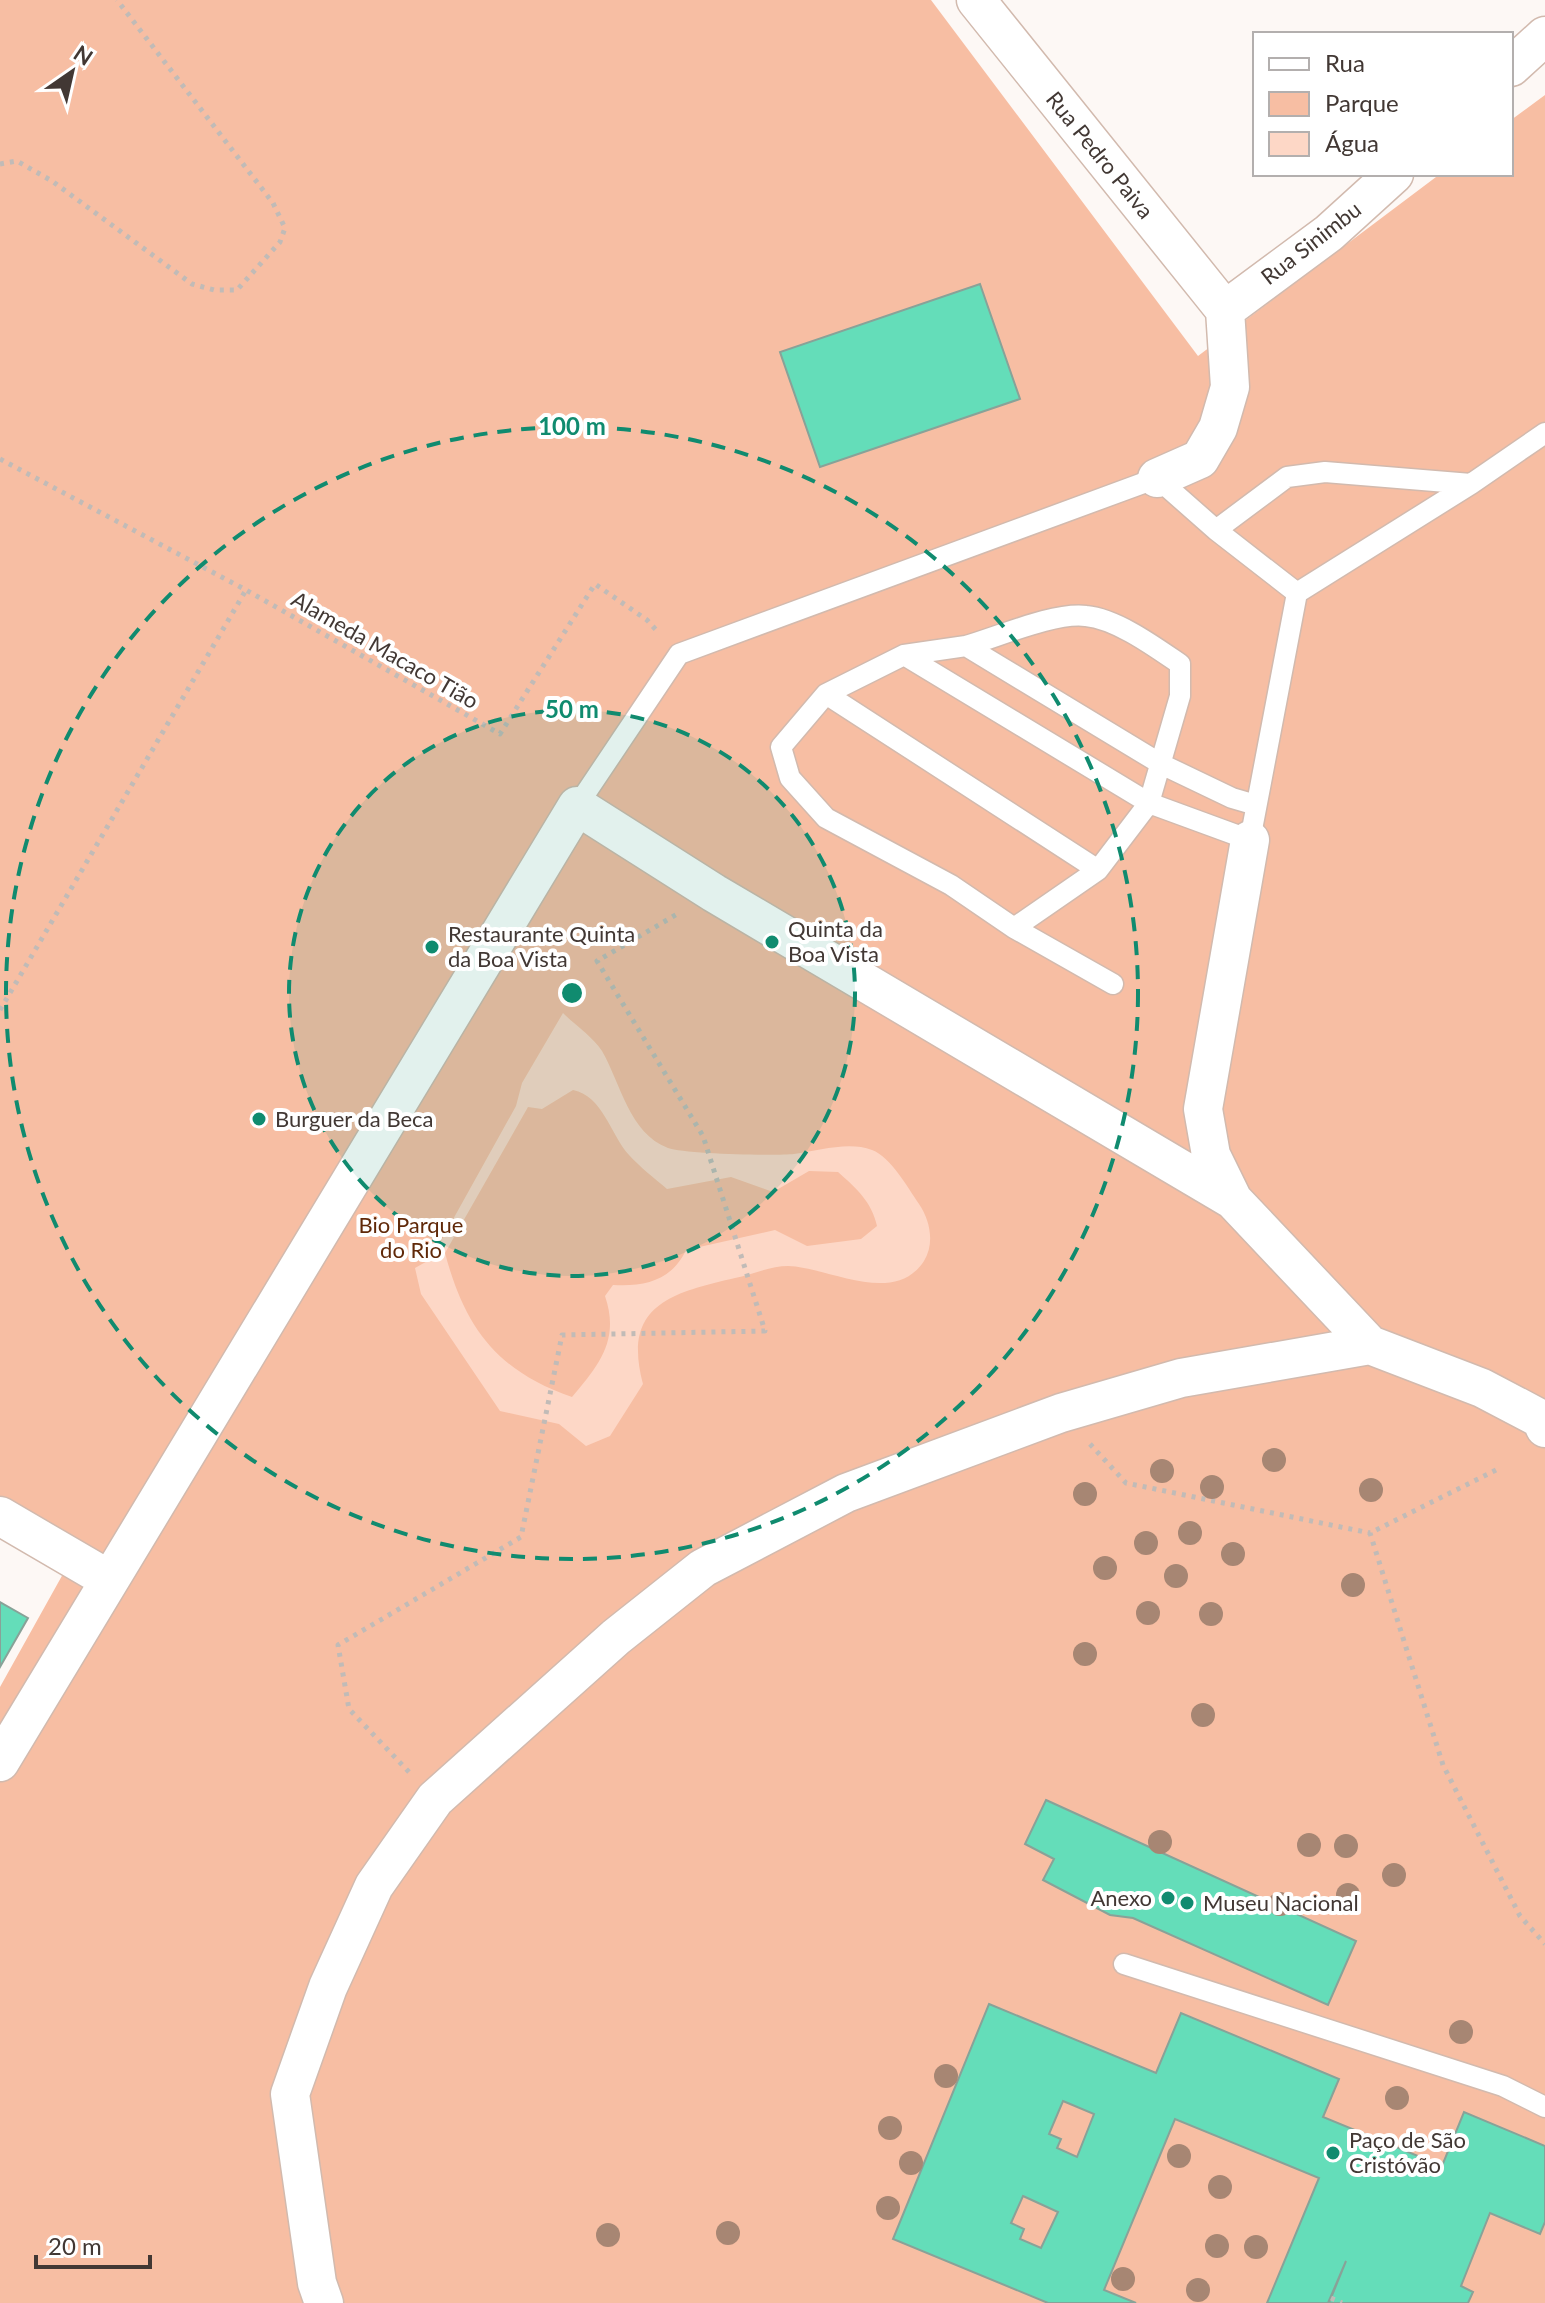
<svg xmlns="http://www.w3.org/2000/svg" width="1545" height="2303" font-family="Lato,sans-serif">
<rect width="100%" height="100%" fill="#fdf8f5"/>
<!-- green -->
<path fill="#f7bea3" d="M 0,0 L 931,0 L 1198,356 L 1440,174 L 1511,174 L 1511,120 L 1545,95 L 1545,2303 L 0,2303 L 0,1687 L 68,1565 L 0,1527 Z"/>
<!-- water -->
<path fill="#fdd7c6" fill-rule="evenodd" d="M 563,1013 C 575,1025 593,1037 602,1051 C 621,1084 629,1133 668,1148 C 684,1154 775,1156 794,1154 C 819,1151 848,1141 872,1150 C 891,1157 908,1188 919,1204 C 930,1220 935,1243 924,1261 C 894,1307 828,1267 788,1266 C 771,1266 751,1275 735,1278 C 670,1293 622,1306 643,1384 L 610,1436 L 586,1446 L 559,1424 L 500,1411 L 421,1294 L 415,1268 L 431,1259 L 516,1106 L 522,1083 ZM 573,1090 C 603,1096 610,1134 629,1155 C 640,1167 654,1178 667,1189 L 731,1177 L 773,1192 L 809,1171 L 838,1172 C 856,1188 872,1202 877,1226 L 861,1239 L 807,1246 L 775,1230 L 686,1250 C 672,1280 645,1287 613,1285 L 605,1296 C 620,1340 599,1365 572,1397 C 497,1371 465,1328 445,1253 L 528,1107 L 542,1109 Z"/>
<!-- building -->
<path fill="#64ddb9" stroke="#88a298" stroke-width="2" fill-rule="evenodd" d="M 980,284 L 1020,399 L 820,467 L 780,352 Z
M 0,1602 L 28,1618 L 0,1667 Z
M 1046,1800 L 1356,1941 L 1328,2005 L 1133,1918 L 1110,1915 L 1043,1880 L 1054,1859 L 1025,1844 Z
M 989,2004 L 1156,2073 L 1181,2013 L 1339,2079 L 1323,2117 L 1442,2166 L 1464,2112 L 1545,2146 L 1545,2222 L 1540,2234 L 1490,2213 L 1461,2286 L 1473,2292 L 1468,2303 L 1329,2303 L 1346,2261 L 1328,2303 L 1267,2303 L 1319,2178 L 1175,2119 L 1104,2290 L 1136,2303 L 1048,2303 L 893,2239 ZM 1063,2101 L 1094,2114 L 1077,2157 L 1057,2148 L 1061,2139 L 1049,2134 ZM 1023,2196 L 1058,2212 L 1041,2248 L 1020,2239 L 1024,2229 L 1011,2223 Z"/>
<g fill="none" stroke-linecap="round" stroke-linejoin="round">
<defs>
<path id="lane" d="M 1216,530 L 1287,477 L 1325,472 L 1471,484
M 1297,593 L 1471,484 L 1545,433
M 966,646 C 998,637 1054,612 1086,616 C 1117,619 1155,647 1180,664 L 1180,696 L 1149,803 L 1098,870 L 1014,928
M 826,694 L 1098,870
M 577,806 L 679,654 L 1157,478 L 1216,530 L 1297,593 L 1250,840 L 1149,803 L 904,655
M 1113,984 L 1014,928 L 951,885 L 826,818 L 790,778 L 781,747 L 826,694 L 904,655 L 966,646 L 1161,764 L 1232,798 L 1256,805
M 1124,1964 L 1503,2086 L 1545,2107"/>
<path id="street" d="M 976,0 L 1225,310
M 1511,67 L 1545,36
M 1225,310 L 1329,233 L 1394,174
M 1157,478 L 1200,459 L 1218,428 L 1230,387 L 1225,310
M 1233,1200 L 1211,1155 L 1203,1109 L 1250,840
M 0,1516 L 108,1579
M 0,1762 L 577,806 L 714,893 L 1233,1200 L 1370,1345
M 324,2303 L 317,2283 L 290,2094 L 328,1987 L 374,1886 L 435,1799 L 616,1637 L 703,1568 L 846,1493 L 1061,1413 L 1181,1378 L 1370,1345 L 1482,1388 L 1541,1419 L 1545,1428"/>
</defs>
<!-- lane casing -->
<use href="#lane" stroke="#d2baae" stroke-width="23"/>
<!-- street casing -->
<use href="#street" stroke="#d2baae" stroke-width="41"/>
<!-- path -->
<path stroke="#c1bbb7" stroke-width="5" stroke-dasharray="4 6" stroke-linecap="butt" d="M 0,164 L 17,161 L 52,181 L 192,284 L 214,290 L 237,290 L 280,242 L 285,228 L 273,203 L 117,0
M 0,459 L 246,590 L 500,734 L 595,584 L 647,620 L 659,633
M 0,1010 L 246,590
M 1090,1444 L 1126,1483 L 1370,1533
M 1496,1470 L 1370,1533 L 1443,1765 L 1520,1916 L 1545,1944
M 409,1772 L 349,1709 L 338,1645 L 521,1537 L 562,1335 L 765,1331 L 703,1136 L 597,961 L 679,913
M 1331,2298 L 1342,2303"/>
<!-- lane -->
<use href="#lane" stroke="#fff" stroke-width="20"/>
<!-- street -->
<use href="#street" stroke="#fff" stroke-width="38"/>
</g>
<!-- trees -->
<g fill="#a78673">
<circle cx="1274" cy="1460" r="12"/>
<circle cx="1162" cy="1471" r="12"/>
<circle cx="1212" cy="1487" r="12"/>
<circle cx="1371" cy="1490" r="12"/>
<circle cx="1085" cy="1494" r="12"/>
<circle cx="1190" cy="1533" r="12"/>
<circle cx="1146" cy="1543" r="12"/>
<circle cx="1233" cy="1554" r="12"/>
<circle cx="1105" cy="1568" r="12"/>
<circle cx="1176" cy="1576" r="12"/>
<circle cx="1353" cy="1585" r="12"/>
<circle cx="1148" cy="1613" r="12"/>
<circle cx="1211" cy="1614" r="12"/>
<circle cx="1085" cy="1654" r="12"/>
<circle cx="1203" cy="1715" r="12"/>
<circle cx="1160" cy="1842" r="12"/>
<circle cx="1309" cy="1845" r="12"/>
<circle cx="1346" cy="1846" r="12"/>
<circle cx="1394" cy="1875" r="12"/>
<circle cx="1348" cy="1895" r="12"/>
<circle cx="1280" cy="1904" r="12"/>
<circle cx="1461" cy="2032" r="12"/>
<circle cx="946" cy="2076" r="12"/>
<circle cx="1397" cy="2098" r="12"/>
<circle cx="890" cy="2128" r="12"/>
<circle cx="1179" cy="2156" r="12"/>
<circle cx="911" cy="2163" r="12"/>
<circle cx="1220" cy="2187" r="12"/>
<circle cx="888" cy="2208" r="12"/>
<circle cx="728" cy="2233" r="12"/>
<circle cx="608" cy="2235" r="12"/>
<circle cx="1217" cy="2246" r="12"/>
<circle cx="1256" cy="2247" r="12"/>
<circle cx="1123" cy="2279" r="12"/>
<circle cx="1198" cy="2290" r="12"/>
</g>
<!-- distance rings -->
<circle cx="572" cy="993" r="283" fill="#108b6f" fill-opacity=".12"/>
<g fill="none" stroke="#108b6f" stroke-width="4" stroke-dasharray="14 10">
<circle cx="572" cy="993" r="283"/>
<circle cx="572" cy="993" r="566"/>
</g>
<!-- markers -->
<g fill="#108b6f" stroke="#fff" stroke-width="3">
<circle cx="772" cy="942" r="8"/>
<circle cx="432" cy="947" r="8"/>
<circle cx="259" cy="1119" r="8"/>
<circle cx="1168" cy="1898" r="8"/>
<circle cx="1187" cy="1903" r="8"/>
<circle cx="1333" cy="2153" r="8"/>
</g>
<g text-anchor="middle" stroke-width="8" stroke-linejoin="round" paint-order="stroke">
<!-- street labels -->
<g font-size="22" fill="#423834" stroke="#fff">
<text transform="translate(1100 155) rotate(51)" y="8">Rua Pedro Paiva</text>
<text transform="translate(1311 243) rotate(-38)" y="8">Rua Sinimbu</text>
<text transform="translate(385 650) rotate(30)" y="8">Alameda Macaco Tião</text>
</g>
<!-- poi labels -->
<g font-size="22" fill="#423834" stroke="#fff" text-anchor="start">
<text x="788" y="937">Quinta da<tspan x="788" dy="25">Boa Vista</tspan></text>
<text x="448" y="942">Restaurante Quinta<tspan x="448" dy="25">da Boa Vista</tspan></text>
<text x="275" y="1127">Burguer da Beca</text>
<text x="1152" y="1906" text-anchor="end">Anexo</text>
<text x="1203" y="1911">Museu Nacional</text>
<text x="1349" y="2148">Paço de São<tspan x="1349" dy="25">Cristóvão</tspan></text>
</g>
<!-- park labels -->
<g font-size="22" fill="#602909" stroke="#fff">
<text x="411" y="1233">Bio Parque<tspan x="411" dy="25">do Rio</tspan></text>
</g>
</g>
<circle cx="572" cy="993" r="12" fill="#108b6f" stroke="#fff" stroke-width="4"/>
<g font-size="24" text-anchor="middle" font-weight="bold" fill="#108b6f" stroke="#fff" stroke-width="8" stroke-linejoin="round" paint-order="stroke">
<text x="572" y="435">100 m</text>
<text x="572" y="718">50 m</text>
</g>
<!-- legend -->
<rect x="1253" y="32" width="260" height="144" fill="#ffffff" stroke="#b3afae" stroke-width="2"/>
<rect x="1269" y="58" width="40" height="12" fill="#ffffff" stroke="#b3afae" stroke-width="2"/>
<text x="1325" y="72" font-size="24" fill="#423834">Rua</text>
<rect x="1269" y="92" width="40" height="24" fill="#f7bea3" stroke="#b3afae" stroke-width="2"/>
<text x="1325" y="112" font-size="24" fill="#423834">Parque</text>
<rect x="1269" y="132" width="40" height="24" fill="#fdd7c6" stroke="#b3afae" stroke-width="2"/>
<text x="1325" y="152" font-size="24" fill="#423834">Água</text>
<!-- north arrow -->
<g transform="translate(72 72) rotate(34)" stroke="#ffffff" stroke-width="6" paint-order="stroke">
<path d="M0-6L14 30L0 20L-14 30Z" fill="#423834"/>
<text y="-12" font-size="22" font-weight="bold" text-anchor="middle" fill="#423834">N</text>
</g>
<!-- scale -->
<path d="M36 2255v12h114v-12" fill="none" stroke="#423834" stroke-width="4"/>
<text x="48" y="2255" font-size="24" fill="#423834" stroke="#ffffff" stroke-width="6" paint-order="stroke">20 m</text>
</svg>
